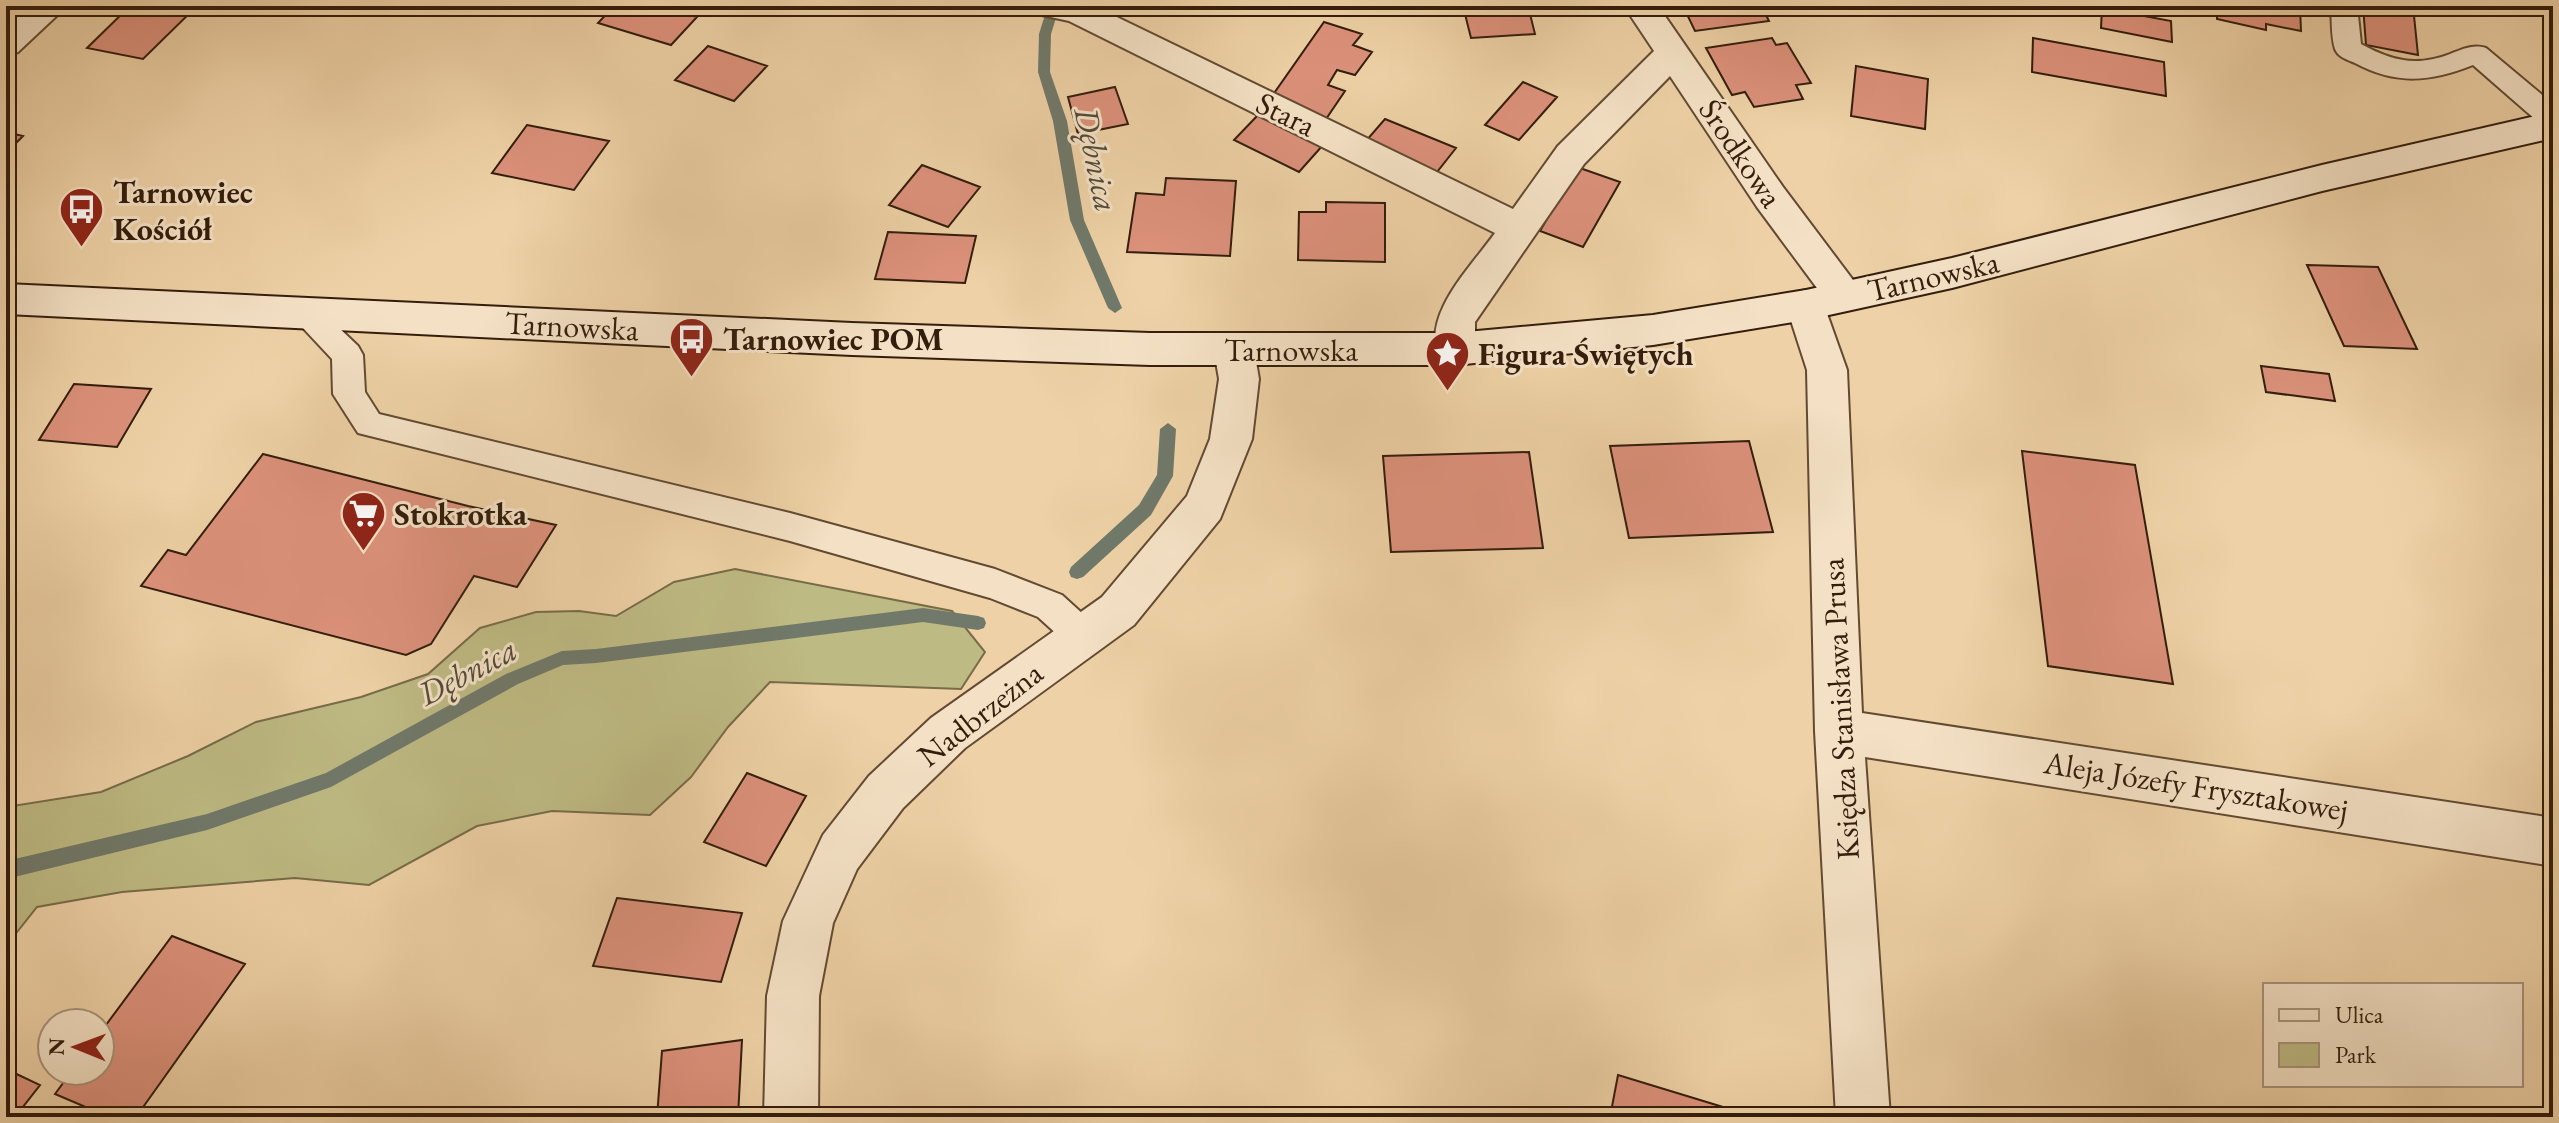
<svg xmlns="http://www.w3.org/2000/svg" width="2559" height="1123" font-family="'EB Garamond',serif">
<rect width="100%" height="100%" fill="#eed1a6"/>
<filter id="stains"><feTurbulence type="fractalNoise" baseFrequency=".0025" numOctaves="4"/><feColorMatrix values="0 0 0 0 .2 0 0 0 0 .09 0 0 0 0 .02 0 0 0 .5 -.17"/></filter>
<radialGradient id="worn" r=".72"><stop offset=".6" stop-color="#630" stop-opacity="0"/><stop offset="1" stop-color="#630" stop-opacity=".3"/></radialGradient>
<!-- green -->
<path fill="#beba83" stroke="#786c48" stroke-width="2" d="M 735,569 L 952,611 L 985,652 L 961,689 L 770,682 L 728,727 L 691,777 L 650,815 L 552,811 L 477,826 L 369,885 L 295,878 L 122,892 L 37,907 L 6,946 L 6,807 L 101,792 L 188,756 L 256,722 L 361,697 L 428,674 L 480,628 L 536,612 L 579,611 L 616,616 L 674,582 Z"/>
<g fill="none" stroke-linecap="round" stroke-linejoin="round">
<!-- stream -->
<path fill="#70796a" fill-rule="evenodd" d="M 1050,14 L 1056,18 L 1051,34 L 1050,72 L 1067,121 L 1084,220 L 1122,308 L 1115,313 L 1108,308 L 1070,220 L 1053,121 L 1038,72 L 1039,34 L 1044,18 Z
M 1168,423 L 1176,429 L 1173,476 L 1151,515 L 1083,577 L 1077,579 L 1071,577 L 1069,572 L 1071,567 L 1139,505 L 1157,475 L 1160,429 Z
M 923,608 L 978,616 L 984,618 L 986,623 L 984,628 L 978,630 L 923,622 L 596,663 L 563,665 L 518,684 L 331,787 L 207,830 L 6,879 L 6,861 L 207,814 L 326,773 L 506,674 L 562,651 L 596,649 Z"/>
</g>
<!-- building -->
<path fill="#dc917b" stroke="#331d0c" stroke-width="2" d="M 130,6 L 197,6 L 143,59 L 87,48 Z
M 614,6 L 687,6 L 681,12 L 697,17 L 671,45 L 598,23 Z
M 1463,6 L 1528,6 L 1535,34 L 1471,38 Z
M 1683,6 L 1769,6 L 1762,7 L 1769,21 L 1695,31 Z
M 2217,6 L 2300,6 L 2301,31 L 2266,24 L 2266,30 L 2217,19 Z
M 2363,6 L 2413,6 L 2418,55 L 2366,45 Z
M 2102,8 L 2171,21 L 2172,42 L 2101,28 Z
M 1324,22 L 1362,34 L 1353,45 L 1372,52 L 1355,75 L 1337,70 L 1328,85 L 1345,91 L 1322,125 L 1270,99 Z
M 1772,38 L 1776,45 L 1787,43 L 1811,83 L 1796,85 L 1803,99 L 1754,107 L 1745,92 L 1732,95 L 1706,48 Z
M 2033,38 L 2164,62 L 2166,96 L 2032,72 Z
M 708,46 L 767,66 L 734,101 L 675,80 Z
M 1856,66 L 1928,79 L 1925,129 L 1851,116 Z
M 1523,82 L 1557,97 L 1519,140 L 1485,125 Z
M 1115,87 L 1128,124 L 1078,134 L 1068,97 Z
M 1258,115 L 1323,145 L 1299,172 L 1234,140 Z
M 1385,119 L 1456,148 L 1437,172 L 1365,142 Z
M 527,125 L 609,141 L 574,190 L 492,173 Z
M 6,132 L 23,136 L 6,153 Z
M 922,165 L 980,187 L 948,227 L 889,205 Z
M 1577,167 L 1620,182 L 1583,247 L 1540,231 Z
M 1166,178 L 1236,181 L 1230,256 L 1127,252 L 1136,193 L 1164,195 Z
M 1326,202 L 1385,203 L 1385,262 L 1298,260 L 1299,212 L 1326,212 Z
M 888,232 L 976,236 L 965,283 L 875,279 Z
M 2307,265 L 2378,267 L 2417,349 L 2344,346 Z
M 2261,366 L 2329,374 L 2335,401 L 2266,392 Z
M 74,384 L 151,389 L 117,447 L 39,440 Z
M 1749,441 L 1773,532 L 1629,538 L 1610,446 Z
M 2022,451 L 2135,465 L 2173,684 L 2048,666 Z
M 1529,452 L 1543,548 L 1391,552 L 1383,456 Z
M 263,454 L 468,506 L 556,525 L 517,587 L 474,576 L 431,644 L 406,655 L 141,586 L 168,550 L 186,555 Z
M 747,773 L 806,796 L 766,866 L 704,842 Z
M 617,898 L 742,913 L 721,982 L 593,966 Z
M 172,936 L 245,964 L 136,1117 L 109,1117 L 55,1094 L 72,1071 L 100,1071 L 100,1033 Z
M 742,1040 L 738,1117 L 657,1117 L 662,1051 Z
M 6,1069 L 40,1085 L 15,1117 L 6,1117 Z
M 1618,1075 L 1723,1107 L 1722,1117 L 1610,1117 Z"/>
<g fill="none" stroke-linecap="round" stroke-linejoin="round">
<defs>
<path id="service" d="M 2331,6 L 2357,6 L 2361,44 C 2392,61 2416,67 2450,54 C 2463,49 2473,44 2486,48 L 2553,104 L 2553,129 L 2543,126 L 2473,65 C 2431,82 2396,85 2355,63 C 2348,60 2338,57 2335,49 C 2331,37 2332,19 2331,6 Z
M 304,301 L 315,305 L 358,346 L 363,355 L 365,392 L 379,414 L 790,513 L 995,569 L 1062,595 L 1095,625 L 1101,636 L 1095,647 L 1083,651 L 1071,647 L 1038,617 L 990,598 L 790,541 L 358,433 L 333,394 L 332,359 L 289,313 L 293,305 Z"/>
<path id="minor" d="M 29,6 L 67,6 L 18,52 L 6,56 L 6,25 Z
M 1032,6 L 1094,6 L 1513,209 L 1558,146 L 1654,51 L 1624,6 L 1658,6 L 1783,187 L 1865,296 L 1859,307 L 1845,311 L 1831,307 L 1757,207 L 1670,76 L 1584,164 L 1475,322 L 1475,349 L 1469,360 L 1455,365 L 1441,360 C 1418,318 1471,267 1495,233 L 1069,21 L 1037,14 Z
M 1806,290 L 1820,294 L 1847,370 L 1862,713 L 2553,818 L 2553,866 L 1865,757 L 1890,1117 L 1836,1117 L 1815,731 L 1807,370 L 1786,305 L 1792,294 Z
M 1234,334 L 1248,339 L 1254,350 L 1259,379 L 1252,439 L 1220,519 L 1134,625 L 965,748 L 903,808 L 857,869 L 833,923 L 819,996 L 818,1117 L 764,1117 L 767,996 L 783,921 L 823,835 L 869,776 L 931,718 L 1102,597 L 1187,496 L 1210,439 L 1219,379 L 1214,350 L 1220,339 Z"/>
<path id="secondary" d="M 2553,112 L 2553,138 L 2322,191 L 1952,288 L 1806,320 L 1653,345 L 1455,365 L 1150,365 L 852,355 L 6,314 L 6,284 L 852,323 L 1150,333 L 1455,333 L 1653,315 L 1806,290 L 1952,258 L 2322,165 Z"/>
</defs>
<!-- service casing -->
<use href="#service" stroke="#624a32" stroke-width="4"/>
<!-- minor casing -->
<use href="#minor" stroke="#624a32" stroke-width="4"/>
<!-- secondary casing -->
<use href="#secondary" stroke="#331d0c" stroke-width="4"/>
<!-- service -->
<use href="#service" fill="#f4e1c5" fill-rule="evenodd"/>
<!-- minor -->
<use href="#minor" fill="#f4e1c5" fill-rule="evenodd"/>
<!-- secondary -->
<use href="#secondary" fill="#f4e1c5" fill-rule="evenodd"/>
</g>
<!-- icons -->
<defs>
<symbol id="bus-pin" viewBox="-11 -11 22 30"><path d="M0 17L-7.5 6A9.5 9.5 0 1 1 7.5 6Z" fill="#8f2418" stroke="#f4e1c5"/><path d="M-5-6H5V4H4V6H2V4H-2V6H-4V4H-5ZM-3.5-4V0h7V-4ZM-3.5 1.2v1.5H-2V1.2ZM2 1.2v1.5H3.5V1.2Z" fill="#fff"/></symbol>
<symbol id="sight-pin" viewBox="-11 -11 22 30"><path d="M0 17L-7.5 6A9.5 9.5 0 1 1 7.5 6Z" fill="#8f2418" stroke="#f4e1c5"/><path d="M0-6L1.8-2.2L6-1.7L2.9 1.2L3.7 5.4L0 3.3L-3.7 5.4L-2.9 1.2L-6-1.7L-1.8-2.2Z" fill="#fff"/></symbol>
<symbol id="supermarket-pin" viewBox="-11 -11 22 30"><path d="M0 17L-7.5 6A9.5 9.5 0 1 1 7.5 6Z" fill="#8f2418" stroke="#f4e1c5"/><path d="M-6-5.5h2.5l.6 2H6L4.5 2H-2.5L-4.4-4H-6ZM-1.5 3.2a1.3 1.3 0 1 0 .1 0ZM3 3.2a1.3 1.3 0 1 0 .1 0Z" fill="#fff"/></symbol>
</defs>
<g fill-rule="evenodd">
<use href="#bus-pin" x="56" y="184" width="51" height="69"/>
<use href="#bus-pin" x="666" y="314" width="51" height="69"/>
<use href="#sight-pin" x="1422" y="328" width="51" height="69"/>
<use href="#supermarket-pin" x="338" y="488" width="51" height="69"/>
</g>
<g text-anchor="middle" stroke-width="6" stroke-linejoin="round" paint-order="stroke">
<!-- street labels -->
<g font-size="32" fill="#331d0c" stroke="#f4e1c5">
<text transform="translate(1286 114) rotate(26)" y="11">Stara</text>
<text transform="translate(1741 153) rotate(56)" y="11">Środkowa</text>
<text transform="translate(1933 276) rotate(-13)" y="11">Tarnowska</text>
<text transform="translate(572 326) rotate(3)" y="11">Tarnowska</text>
<text x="1291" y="361">Tarnowska</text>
<text transform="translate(1840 709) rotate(-93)" y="11">Księdza Stanisława Prusa</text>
<text transform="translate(980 714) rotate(-38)" y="11">Nadbrzeżna</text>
<text transform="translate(2196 786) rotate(9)" y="11">Aleja Józefy Frysztakowej</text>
</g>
<!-- poi labels -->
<g font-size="32" font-weight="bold" fill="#331d0c" stroke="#f4e1c5" text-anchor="start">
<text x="113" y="203">Tarnowiec<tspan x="113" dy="37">Kościół</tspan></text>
<text x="723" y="350">Tarnowiec POM</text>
<text x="1478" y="365">Figura Świętych</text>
<text x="394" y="525">Stokrotka</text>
</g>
<!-- water labels -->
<g font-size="34" font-style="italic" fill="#524b3b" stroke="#f4e1c5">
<text transform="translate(1097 159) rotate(78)" y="12">Dębnica</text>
<text transform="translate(467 671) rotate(-28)" y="12">Dębnica</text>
</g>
</g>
<!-- margin -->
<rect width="2559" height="1123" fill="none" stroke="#eed1a6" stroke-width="32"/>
<rect x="8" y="8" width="2543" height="1107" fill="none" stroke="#331d0c" stroke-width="4"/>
<rect x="16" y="16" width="2527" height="1091" fill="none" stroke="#331d0c" stroke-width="2"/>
<!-- legend -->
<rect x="2263" y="983" width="260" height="104" fill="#f4e1c5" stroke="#a7937b" stroke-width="2"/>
<rect x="2279" y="1009" width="40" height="12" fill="#f4e1c5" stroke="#a7937b" stroke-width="2"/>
<text x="2335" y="1023" font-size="24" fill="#331d0c">Ulica</text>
<rect x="2279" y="1043" width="40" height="24" fill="#beba83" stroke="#a7937b" stroke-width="2"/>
<text x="2335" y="1063" font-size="24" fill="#331d0c">Park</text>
<!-- north arrow -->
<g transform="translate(76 1047) rotate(271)"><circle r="38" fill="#f4e1c5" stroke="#a7937b" stroke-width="2"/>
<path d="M0-6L14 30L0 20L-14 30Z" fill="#8f2418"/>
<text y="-12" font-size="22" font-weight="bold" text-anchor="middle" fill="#331d0c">N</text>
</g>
<rect width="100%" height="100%" filter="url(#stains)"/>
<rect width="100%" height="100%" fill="url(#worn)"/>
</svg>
